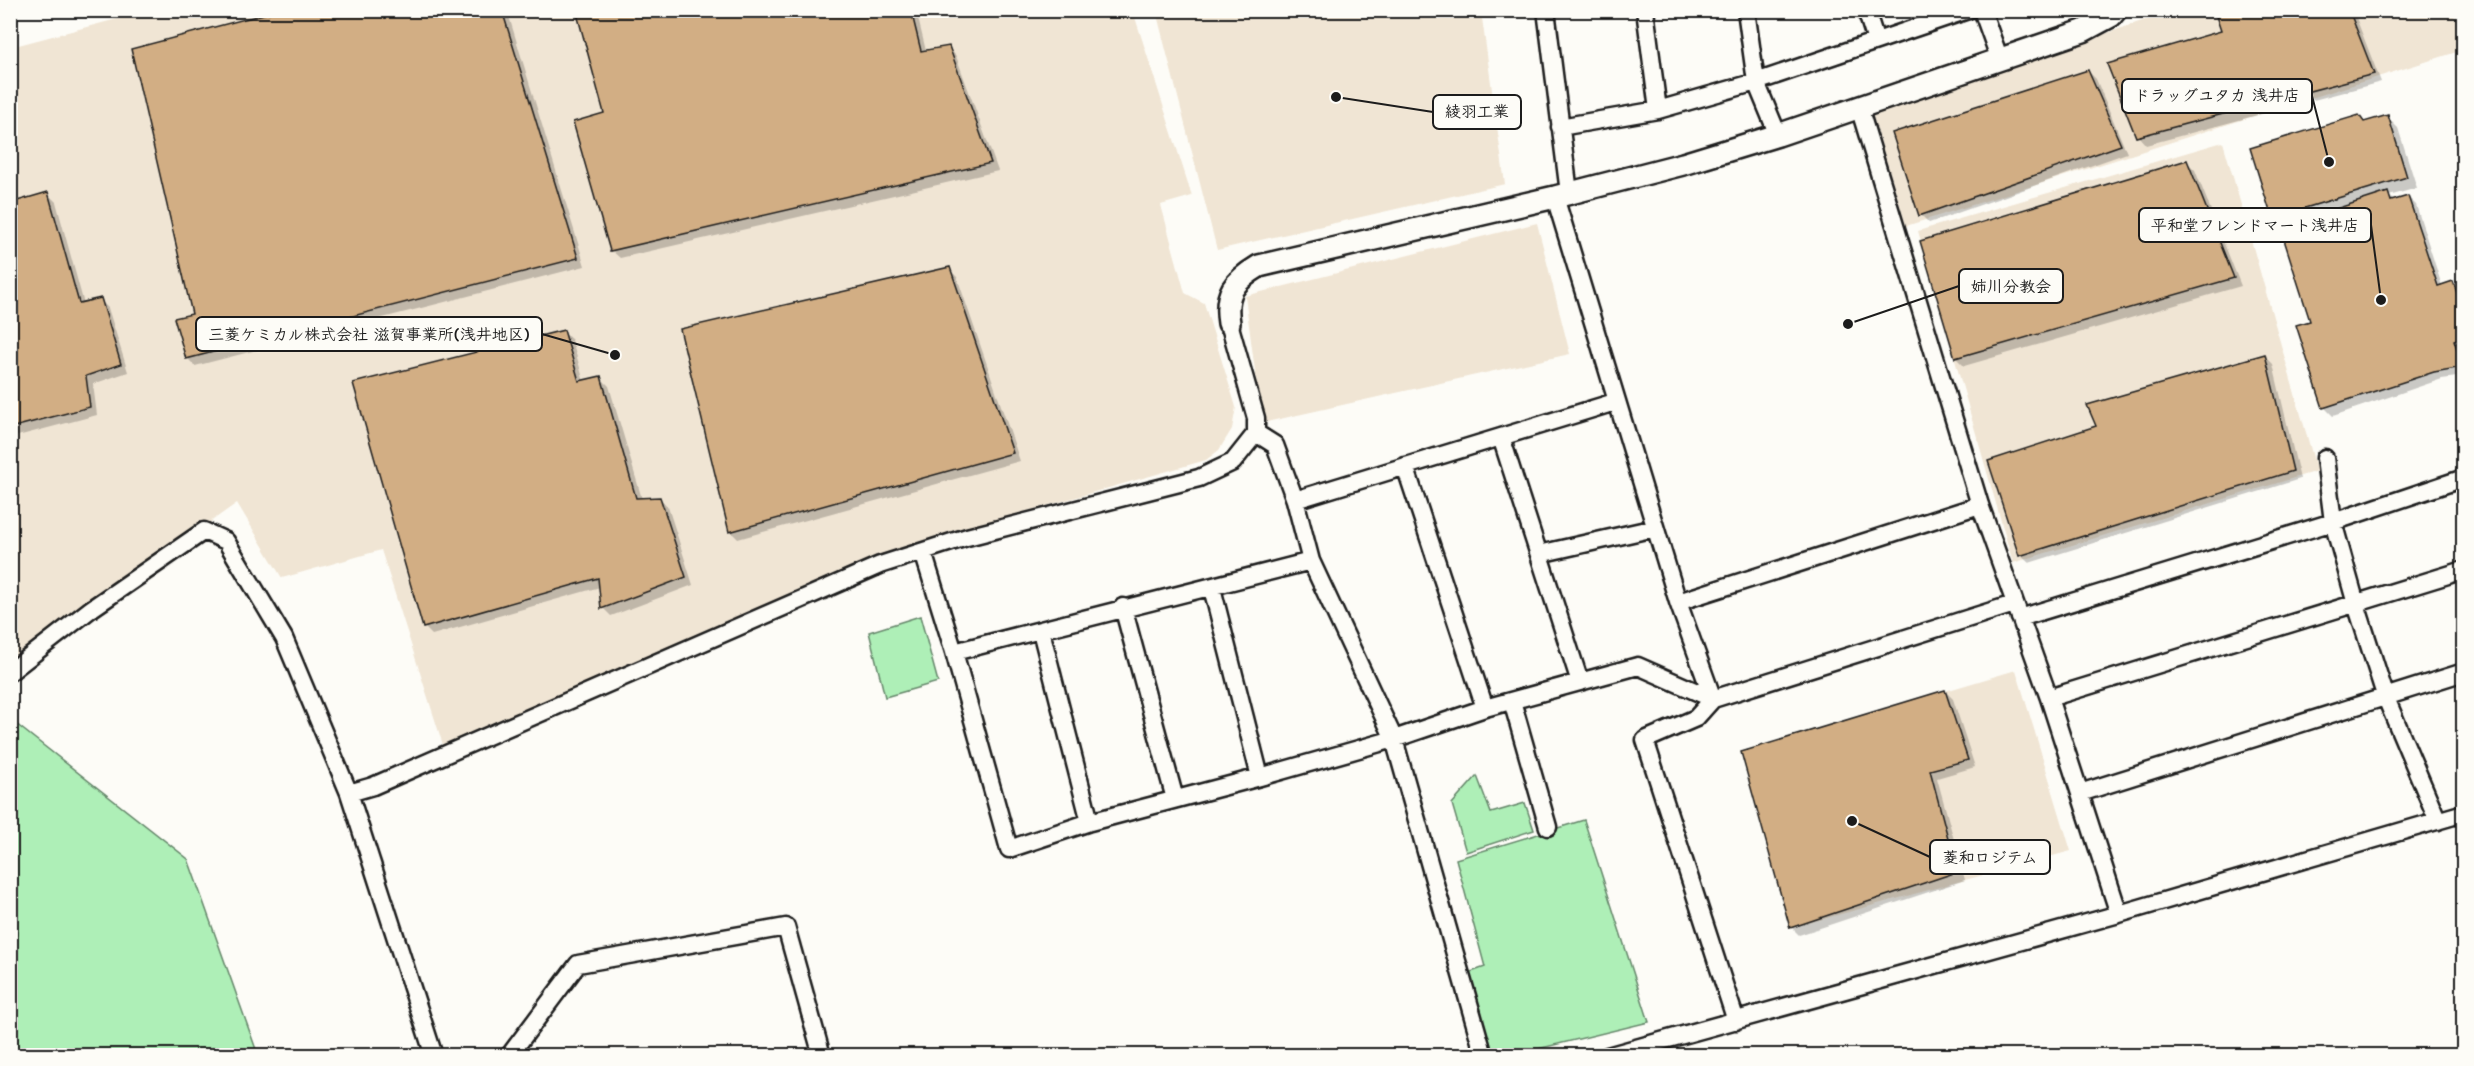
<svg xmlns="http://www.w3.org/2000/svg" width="2474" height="1066" font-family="Mali,'Klee One',sans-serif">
<rect width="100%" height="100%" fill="#fdfcf7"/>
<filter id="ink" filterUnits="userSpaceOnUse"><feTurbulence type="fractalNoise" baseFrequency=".0167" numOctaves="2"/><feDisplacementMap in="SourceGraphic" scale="12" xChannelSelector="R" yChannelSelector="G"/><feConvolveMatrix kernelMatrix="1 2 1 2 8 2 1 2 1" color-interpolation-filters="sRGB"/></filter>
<g filter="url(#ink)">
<!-- built -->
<path fill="#f0e5d4" d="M 151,10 L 1133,11 L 1192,196 L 1161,205 L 1185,293 L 1204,303 L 1236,407 L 1232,429 L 1219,450 L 1206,460 L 917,543 L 443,745 L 381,550 L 282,578 L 237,503 L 11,663 L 11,47 Z
M 2447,10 L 2463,24 L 2463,50 L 1906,226 L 1872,114 L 2171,11 Z
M 1156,11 L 1481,11 L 1505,184 L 1217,250 Z
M 2223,142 L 2317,471 L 2013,563 L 1918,231 Z
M 1537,223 L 1570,354 L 1262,423 L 1245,296 Z
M 2016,670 L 2071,851 L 1790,928 L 1741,752 Z"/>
<!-- green -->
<path fill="#aeefb7" stroke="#65866a" stroke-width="1.5" d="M 920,616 L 938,682 L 885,697 L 869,632 Z
M 11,720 L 188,859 L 258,1055 L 11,1055 L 11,989 L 13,984 L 17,933 L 13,883 L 10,879 Z
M 1477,776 L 1491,813 L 1525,803 L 1534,830 L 1466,852 L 1452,804 Z
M 1584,820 L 1649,1022 L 1513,1055 L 1491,1055 L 1460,976 L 1485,967 L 1456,859 Z"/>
<!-- shadow -->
<path fill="#0003" d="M 285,10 L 507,10 L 585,266 L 195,366 L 187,358 L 194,315 Z
M 578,10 L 916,10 L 926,51 L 948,47 L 956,56 L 998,171 L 620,258 L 611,250 L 606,114 Z
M 2216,10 L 2353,10 L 2381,82 L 2146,145 L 2138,136 L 2223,32 Z
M 2088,71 L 2096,79 L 2127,153 L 1929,223 L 1921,215 Z
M 2387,117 L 2398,128 L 2417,188 L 2389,196 L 2395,202 L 2408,197 L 2416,205 L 2442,286 L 2452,283 L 2460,291 L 2464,300 L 2464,348 L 2461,348 L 2464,356 L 2464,376 L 2442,379 L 2333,416 L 2325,408 L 2298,326 L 2312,322 L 2284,228 L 2273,217 L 2365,123 Z
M 2187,162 L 2195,170 L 2241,286 L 1964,366 L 1956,358 Z
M 48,194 L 56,202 L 84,304 L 100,300 L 108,308 L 128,372 L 93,384 L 97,415 L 10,438 L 10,205 Z
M 949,269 L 957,277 L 1020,461 L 738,539 L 730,531 Z
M 563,332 L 572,340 L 584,382 L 601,378 L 609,386 L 642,499 L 660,498 L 668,507 L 693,585 L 611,616 L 603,608 L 600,587 L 432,635 L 424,627 Z
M 2265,356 L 2273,364 L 2300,479 L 2029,563 L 2020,555 L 2098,427 Z
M 1945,691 L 1953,699 L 1975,767 L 1937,778 L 1965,880 L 1799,935 L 1791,927 Z"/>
<!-- building -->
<path fill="#d2ae84" stroke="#1c1c1c" stroke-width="1.5" d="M 279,10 L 502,10 L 578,258 L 186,359 L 174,318 L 192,314 L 131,49 Z
M 576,10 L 911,10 L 921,51 L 949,46 L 991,163 L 610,251 L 573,122 L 604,113 Z
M 2214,10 L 2349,10 L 2374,74 L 2136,137 L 2107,64 L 2221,31 Z
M 2088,70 L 2121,145 L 1919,216 L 1892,133 Z
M 2359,115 L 2364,122 L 2388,115 L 2407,177 L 2272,218 L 2250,148 Z
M 2187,160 L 2234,278 L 1955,358 L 1920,241 Z
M 48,192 L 79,303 L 101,298 L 121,364 L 86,376 L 90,407 L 10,428 L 10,203 Z
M 2388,192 L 2391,201 L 2408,196 L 2438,286 L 2453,281 L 2464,314 L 2464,337 L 2454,340 L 2463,367 L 2434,372 L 2323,408 L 2296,325 L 2310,321 L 2280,227 Z
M 950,267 L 1013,453 L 729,532 L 680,329 Z
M 564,330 L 579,381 L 601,376 L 636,498 L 660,497 L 686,577 L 601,609 L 598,578 L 423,628 L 353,383 Z
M 2265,354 L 2293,471 L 2019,556 L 1988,461 L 2096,426 L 2087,405 Z
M 1945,690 L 1968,760 L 1930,770 L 1957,872 L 1790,928 L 1741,752 Z"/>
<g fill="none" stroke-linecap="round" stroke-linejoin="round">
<defs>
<path id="minor" d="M 1546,10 L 1569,193
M 1645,10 L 1658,110
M 1746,10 L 1756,82 L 1778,135
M 1866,10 L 1876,41
M 1982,10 L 2000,60
M 1859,107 L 1980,505 L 2049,698 L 2119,914
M 1560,127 L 1658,110 L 1756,82 L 1968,10
M 1555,197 L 1678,602 L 1713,699
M 1256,433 L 1275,445 L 1295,500 L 1311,561 L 1394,739 L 1484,1056
M 1501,437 L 1580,682
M 2325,458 L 2333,522 L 2356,604 L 2386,698 L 2438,821
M 1405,466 L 1485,708
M 1295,500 L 1615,402
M 923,552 L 954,652 L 1009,849 L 1090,822 L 1260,777 L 1394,739 L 1485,708 L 1638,666 L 1713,699
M 1539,554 L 1655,528
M 1212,588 L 1260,777
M 1678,602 L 1980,505
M 1123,607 L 1175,799
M 2020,618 L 2333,522 L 2464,478
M 1041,631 L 1090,822
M 954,652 L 1311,561
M 10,672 L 91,609 L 204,531 L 226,541 L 284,638 L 349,793 L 373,786 L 880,565 L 967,537 L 1199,478 L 1233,462 L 1256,433 L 1256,418 L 1229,323
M 2049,698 L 2464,570
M 1512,701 L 1548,827
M 349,793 L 434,1056
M 2080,793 L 2464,672
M 1736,1021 L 1645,740 L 1696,718 L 1713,699 L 2014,604
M 509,1056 L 578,964 L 786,927 L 822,1056
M 1607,1056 L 2119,914 L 2464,813"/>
<path id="tertiary" d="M 1229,323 C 1224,293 1234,281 1259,266 L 1555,197 L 1683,164 L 1778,135 L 2083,31 L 2111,16 L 2116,10"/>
</defs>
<!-- minor casing -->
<use href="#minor" stroke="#1c1c1c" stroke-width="21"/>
<!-- tertiary casing -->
<use href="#tertiary" stroke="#1c1c1c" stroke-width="26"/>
<!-- minor -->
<use href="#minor" stroke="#fdfcf7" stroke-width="16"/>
<!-- tertiary -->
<use href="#tertiary" stroke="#fdfcf7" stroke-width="21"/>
</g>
</g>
<!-- callouts -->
<path fill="none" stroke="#1c1c1c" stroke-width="2" d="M2329 162L2312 96M1336 97L1433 112M2381 300L2371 225M1848 324L1959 286M615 355L542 334M1852 821L1930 857"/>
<g fill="#1c1c1c" stroke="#fdfcf7" stroke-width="2">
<circle cx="2329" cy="162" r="6"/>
<circle cx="1336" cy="97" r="6"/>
<circle cx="2381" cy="300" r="6"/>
<circle cx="1848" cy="324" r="6"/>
<circle cx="615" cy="355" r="6"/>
<circle cx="1852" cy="821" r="6"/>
</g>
<g fill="#fdfcf7" stroke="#1c1c1c" stroke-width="2">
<rect x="2122" y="79" width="190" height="34" rx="6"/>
<rect x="1433" y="95" width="88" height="34" rx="6"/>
<rect x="2139" y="208" width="232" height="34" rx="6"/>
<rect x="1959" y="269" width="104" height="34" rx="6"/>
<rect x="196" y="317" width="346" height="34" rx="6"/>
<rect x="1930" y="840" width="120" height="34" rx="6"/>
</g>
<g font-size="16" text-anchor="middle" font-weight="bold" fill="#1c1c1c">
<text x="2217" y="101">ドラッグユタカ 浅井店</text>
<text x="1477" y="117">綾羽工業</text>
<text x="2255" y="231">平和堂フレンドマート浅井店</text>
<text x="2011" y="292">姉川分教会</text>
<text x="369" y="340">三菱ケミカル株式会社 滋賀事業所(浅井地区)</text>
<text x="1990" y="863">菱和ロジテム</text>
</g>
<!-- margin -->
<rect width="2474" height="1066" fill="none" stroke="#fdfcf7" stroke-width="36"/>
<rect x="18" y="18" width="2438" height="1030" fill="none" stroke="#1c1c1c" stroke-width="2" filter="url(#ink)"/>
</svg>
